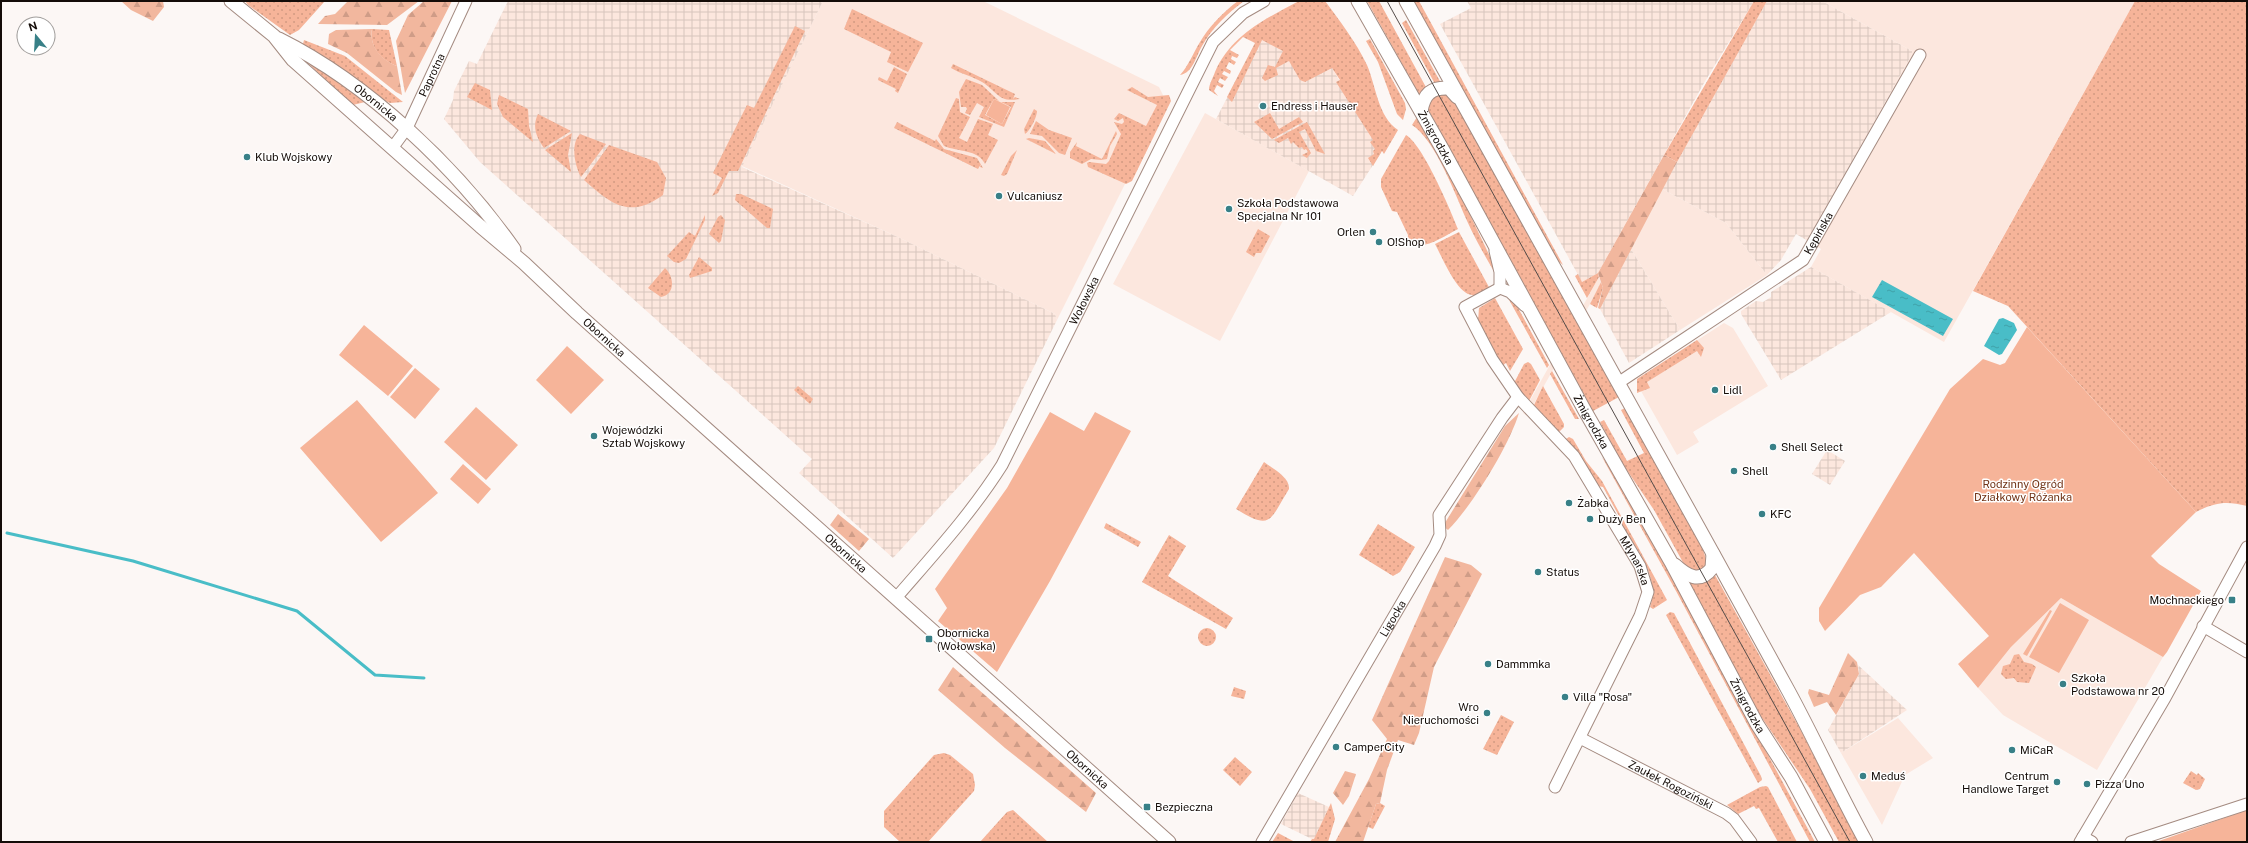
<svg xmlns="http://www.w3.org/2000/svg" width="2248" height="843" font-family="'Public Sans',sans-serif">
<defs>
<pattern id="industrial-grid" width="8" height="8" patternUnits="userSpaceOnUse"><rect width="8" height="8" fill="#fce7de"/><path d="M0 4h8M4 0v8" fill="none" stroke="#d7c5bd"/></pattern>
<pattern id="grass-dots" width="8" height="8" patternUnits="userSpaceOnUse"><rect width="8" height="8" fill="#f6b499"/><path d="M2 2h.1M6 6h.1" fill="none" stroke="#d29a82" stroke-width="1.8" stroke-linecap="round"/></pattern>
<pattern id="forest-firs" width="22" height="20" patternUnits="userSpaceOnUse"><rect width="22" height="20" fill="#f2b79e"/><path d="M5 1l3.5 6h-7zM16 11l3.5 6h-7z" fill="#cf9c87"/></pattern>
<pattern id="water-ripples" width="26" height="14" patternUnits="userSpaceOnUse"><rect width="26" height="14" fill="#49bdc7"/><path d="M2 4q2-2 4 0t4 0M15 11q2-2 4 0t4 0" fill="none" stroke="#3fa1a9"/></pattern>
</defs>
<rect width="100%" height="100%" fill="#fcf7f5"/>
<!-- built -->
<path fill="#fce7de" d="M 823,1 L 983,1 L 1159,87 L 1163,95 L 1125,184 L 1057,320 L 1055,314 L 900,238 L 742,166 Z
M 1822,1 L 2135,1 L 1944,342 L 1811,267 L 1821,249 L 1808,241 L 1912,54 L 1912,51 Z
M 1205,113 L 1309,171 L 1220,341 L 1113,284 Z
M 1662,189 L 1726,223 L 1767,275 L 1680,330 L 1631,249 Z
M 1599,277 L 1601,282 L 1590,304 L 1527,416 L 1523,413 Z
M 1724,323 L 1733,328 L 1768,386 L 1693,432 L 1699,442 L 1677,455 L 1637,384 L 1637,379 Z
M 2061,598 L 2163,657 L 2097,770 L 2003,715 L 1978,688 L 2011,647 Z
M 1898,718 L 1933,758 L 1905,775 L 1882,825 L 1841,753 Z"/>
<!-- industrial -->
<path fill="url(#industrial-grid)" d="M 508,1 L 823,1 L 742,167 L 900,238 L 1055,314 L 1057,320 L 994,448 L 893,558 L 799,473 L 812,459 L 480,162 L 444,119 L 453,100 L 454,91 L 469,61 L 477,64 Z
M 1467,1 L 1754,1 L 1704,83 L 1598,273 L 1582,282 L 1440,24 L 1471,8 Z
M 1767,1 L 1822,1 L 1912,51 L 1912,54 L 1808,241 L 1796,234 L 1781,260 L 1767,275 L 1726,223 L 1662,189 L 1700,118 Z
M 1267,21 L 1332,68 L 1382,151 L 1353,196 L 1216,119 Z
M 1631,249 L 1680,330 L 1629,363 L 1600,309 Z
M 1811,267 L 1891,312 L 1781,380 L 1741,314 L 1741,311 L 1756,301 L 1763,302 L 1771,297 L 1771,292 Z
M 1827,450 L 1845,461 L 1830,485 L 1812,474 Z
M 1858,665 L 1907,710 L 1841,753 L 1828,730 L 1859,674 Z
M 1298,793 L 1329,807 L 1314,840 L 1281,824 Z"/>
<!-- grass -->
<path fill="url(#grass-dots)" d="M 245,1 L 325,1 L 299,30 L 290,35 L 248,5 Z
M 1238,1 L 1244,1 C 1228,13 1212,28 1202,46 C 1196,56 1193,73 1180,75 C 1189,65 1193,53 1200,42 C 1208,28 1224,11 1238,1 Z
M 1299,1 L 1325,1 C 1340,21 1356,42 1367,65 C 1376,86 1378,117 1398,130 L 1384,154 L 1382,151 L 1373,166 L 1368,158 L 1374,154 L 1373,151 L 1375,149 L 1370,142 L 1373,140 L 1336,82 L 1340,80 L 1332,68 L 1305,82 L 1300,80 L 1289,61 L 1276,68 L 1278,75 L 1265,81 L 1262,78 L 1268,65 L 1275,67 L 1283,51 L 1262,40 L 1232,102 L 1227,97 L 1255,43 L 1243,37 L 1230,50 L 1239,55 L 1237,58 L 1232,56 L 1231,59 L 1236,62 L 1234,65 L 1229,62 L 1226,68 L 1231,71 L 1230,74 L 1224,71 L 1222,74 L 1228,77 L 1225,81 L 1220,78 L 1218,82 L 1224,85 L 1222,88 L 1217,85 L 1214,91 L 1218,96 L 1209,90 C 1209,84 1213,78 1215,72 C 1231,35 1265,19 1299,1 Z
M 1367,1 L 1379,1 L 1427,89 L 1420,96 Z
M 1414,1 L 1419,1 L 1563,265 L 1557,260 Z
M 1754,1 L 1767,1 L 1677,162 L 1664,155 Z
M 2135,1 L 2247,1 L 2247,506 C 2226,501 2216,502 2196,512 L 2008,306 L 1973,291 Z
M 852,9 L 923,43 L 908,72 L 887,62 L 891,52 L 844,29 Z
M 1406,20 L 1441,83 L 1435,84 L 1402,23 Z
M 795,26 L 805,31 L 738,171 L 729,171 L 718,193 L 712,196 L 722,178 L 713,173 L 747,105 L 754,108 Z
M 372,29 L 389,30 L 397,66 C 381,60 369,47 372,29 Z
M 1370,39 L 1405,103 L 1406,109 L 1403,120 L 1397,114 L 1378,62 L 1366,41 Z
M 304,40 L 345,56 L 403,102 L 390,103 L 377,97 L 303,44 Z
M 298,54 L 365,101 L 365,102 L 353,105 Z
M 953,64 L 1015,94 L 1013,99 L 1015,97 L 1020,99 C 998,103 998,92 982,82 C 972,76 961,74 951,68 Z
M 894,67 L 907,74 L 898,93 L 895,91 L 896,89 L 878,80 L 879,77 L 887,81 Z
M 966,79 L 982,85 L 999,101 L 994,99 L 985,115 L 1002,124 L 1011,107 L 1001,102 L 1015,102 L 1004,127 L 979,117 L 984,107 L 977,103 L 970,115 L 965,113 L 967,109 L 966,107 L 961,107 L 959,92 Z
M 475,83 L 490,90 L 492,110 L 467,97 Z
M 1132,87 L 1148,97 L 1169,95 L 1171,101 L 1132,181 L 1126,184 L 1088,167 L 1087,163 L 1089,162 L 1106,164 L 1109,161 L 1121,134 L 1114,122 L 1122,124 L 1124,122 L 1123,118 L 1118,121 L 1114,119 L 1119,113 L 1146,126 L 1157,105 L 1127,90 Z
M 1445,93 L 1457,103 L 1619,397 L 1593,411 L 1429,111 L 1429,103 L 1433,97 Z
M 499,95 L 528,109 L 529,126 L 533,142 L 503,117 L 497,104 Z
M 956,98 L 959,99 L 960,112 L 970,117 L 959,138 L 967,142 L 978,119 L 993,124 L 988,135 L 998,140 L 985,164 C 978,149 958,152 944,146 L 938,136 Z
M 1034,109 L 1037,111 C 1037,117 1030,131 1025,134 L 1024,129 Z
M 1270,113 L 1279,129 L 1299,117 L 1303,122 L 1272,139 L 1254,122 Z
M 538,114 L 571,131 L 544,148 C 536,137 532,126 538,114 Z
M 1417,117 L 1459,192 L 1496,269 L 1497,277 C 1487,259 1476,241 1468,223 C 1456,197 1436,140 1412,125 Z
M 1036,121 L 1049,130 L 1072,138 L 1065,155 L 1059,153 L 1042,136 L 1030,134 Z
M 897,122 L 935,141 L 936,139 L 944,149 L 977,158 L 983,168 L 980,167 L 981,164 L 978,169 L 894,128 Z
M 1307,122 L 1325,154 L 1316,151 L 1305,129 L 1299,132 L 1311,153 L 1307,158 L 1302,155 L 1308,152 L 1306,149 L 1304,150 L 1302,147 L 1299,148 L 1293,142 L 1291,144 L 1288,138 L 1279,143 L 1274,140 Z
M 1116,131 L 1117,134 L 1110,146 L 1107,159 L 1101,160 L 1091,159 L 1082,164 L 1070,158 L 1070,152 L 1077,142 L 1076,146 L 1102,159 Z
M 572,133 L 568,155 L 571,172 L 545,150 Z
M 580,134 L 606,144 L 581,177 C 575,166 570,144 580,134 Z
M 1406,135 C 1423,145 1450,209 1458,229 C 1444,236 1422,253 1407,241 L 1408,235 L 1397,212 L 1392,211 L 1381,187 L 1381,179 Z
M 1029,138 L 1045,141 L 1056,154 L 1026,139 Z
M 609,145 L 657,162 L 666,178 L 663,195 C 629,220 610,203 584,180 Z
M 1017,150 L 1007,174 L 1004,176 L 1001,175 L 1011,156 Z
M 736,194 L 741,194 L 773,209 L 770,228 L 767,228 L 735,200 Z
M 705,215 L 705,220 L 686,259 L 679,263 L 674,262 L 667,256 L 689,232 L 695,236 Z
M 721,215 L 725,220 L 721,241 L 719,243 L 709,234 L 718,217 Z
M 1258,229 L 1270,236 L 1261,253 L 1256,253 L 1254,257 L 1246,252 Z
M 1459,232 L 1490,289 C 1485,291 1478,296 1472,295 C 1457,294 1442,257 1435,244 Z
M 699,257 L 712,268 L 712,271 L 690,278 L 689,275 Z
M 665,268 C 674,276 676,294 661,297 L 648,288 Z
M 1598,273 L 1599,277 L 1587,298 L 1575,276 L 1578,274 L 1582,282 Z
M 1601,282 L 1603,288 L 1597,308 L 1590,304 Z
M 1495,298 L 1523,349 L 1510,371 L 1506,363 L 1502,366 L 1478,321 L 1479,308 Z
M 1508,298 L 1516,304 L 1549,365 L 1547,368 Z
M 1697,340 L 1704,348 L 1701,357 L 1697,351 L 1647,382 L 1650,388 L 1637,393 L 1637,379 Z
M 1528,362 L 1531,364 L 1540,380 L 1529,401 L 1514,383 L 1524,364 Z
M 1552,371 L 1579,419 L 1575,419 L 1550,374 Z
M 798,386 L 813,399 L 810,404 L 794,390 Z
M 1543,386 L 1564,424 L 1564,427 L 1559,432 L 1534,405 Z
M 1625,408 L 1702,547 L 1707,562 L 1705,568 L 1695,572 L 1685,566 L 1654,510 L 1622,463 L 1600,422 L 1604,420 L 1627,461 L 1644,453 L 1621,410 Z
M 1569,437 L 1573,439 L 1586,461 L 1602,481 L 1667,600 L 1653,609 L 1650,607 C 1661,577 1635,547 1620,523 L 1620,518 L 1603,487 L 1598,486 L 1566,439 Z
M 1602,457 L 1609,466 L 1674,581 L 1815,842 L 1810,842 L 1676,591 Z
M 1264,462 C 1273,469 1290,477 1289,489 C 1269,521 1272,531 1236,509 Z
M 1106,523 L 1141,542 L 1138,547 L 1104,528 Z
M 1378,524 L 1415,547 L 1400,572 L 1393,576 L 1359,555 Z
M 1169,535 L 1186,546 L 1168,576 L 1233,618 L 1226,629 L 1142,582 Z
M 1715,575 L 1799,727 L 1859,842 L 1839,842 L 1810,789 L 1758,712 L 1690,583 L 1706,582 Z
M 1670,612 L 1674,613 L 1761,776 L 1762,780 L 1758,783 L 1666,615 Z
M1198 637a9 9 0 1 1 18 0a9 9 0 1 1-18 0Z
M 2019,654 L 2024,662 L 2032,664 L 2036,667 L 2029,683 L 2017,682 L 2014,678 L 2006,679 L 2001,674 L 2003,666 L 2010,664 L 2014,655 Z
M 1234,687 L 1246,691 L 1244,699 L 1231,696 Z
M 1501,715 L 1514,722 L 1497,755 L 1483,749 Z
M 944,753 L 950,755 L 973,774 L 975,785 L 974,791 L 928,842 L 900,842 L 884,827 L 884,811 L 934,755 Z
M 1235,757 L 1252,772 L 1240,786 L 1223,770 Z
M 2191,771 L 2197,775 L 2198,773 L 2205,779 L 2200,789 L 2196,790 L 2183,783 Z
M 1766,786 L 1768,787 L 1797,842 L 1778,842 L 1759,808 L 1756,809 L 1754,806 L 1738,814 L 1727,805 L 1760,787 Z
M 1331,803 L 1335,819 L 1328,842 L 1310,842 L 1312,839 L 1314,839 Z
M 1380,803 L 1385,806 L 1373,829 L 1368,827 L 1376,804 Z
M 1013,810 L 1048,842 L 980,842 L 1007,812 Z
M 1278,833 L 1295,842 L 1272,842 Z"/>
<!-- forest -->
<path fill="url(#forest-firs)" d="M 121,1 L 163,1 L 164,7 L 153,21 L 131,10 Z
M 348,1 L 419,1 L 387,25 L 318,24 L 325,16 L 335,14 Z
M 424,1 L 452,1 L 405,93 L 396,41 L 408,15 Z
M 372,29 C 369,47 382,60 397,66 L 402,95 L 396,92 L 347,53 L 328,44 L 329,34 L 336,30 Z
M 1664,155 L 1677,162 L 1600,309 L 1598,308 L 1603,288 L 1598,273 Z
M 1519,413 C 1509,446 1472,506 1448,530 L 1443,526 L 1505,426 Z
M 838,514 L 869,539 L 859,551 L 830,525 Z
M 1445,557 L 1471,565 L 1482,574 L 1434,667 L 1419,733 L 1414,745 L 1398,740 L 1387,770 L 1380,803 L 1376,804 L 1363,842 L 1335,842 L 1369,779 L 1387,739 L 1372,720 Z
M 1848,653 L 1857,662 L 1859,674 L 1836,715 L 1827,702 L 1814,707 L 1808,693 L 1809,689 L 1829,695 Z
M 953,667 L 1096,793 L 1086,812 L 1005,748 L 938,690 Z
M 1345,771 L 1356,774 L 1349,796 L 1343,805 L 1333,793 Z"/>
<!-- garden -->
<path fill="#f6b499" d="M 994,99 L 1010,107 L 1002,124 L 986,115 Z
M 364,325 L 413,366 L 388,396 L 339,355 Z
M 2027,327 L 2196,512 L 2151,556 L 2159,564 L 2201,591 L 2167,652 L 2163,657 L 2061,598 L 2011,647 L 1978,688 L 1958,664 L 1989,636 L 1914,553 L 1881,587 L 1860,595 L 1825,631 L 1819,621 L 1819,608 L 1950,389 L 1983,359 L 2000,365 L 2005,363 Z
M 567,346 L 604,380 L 571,414 L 536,380 Z
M 415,368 L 440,389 L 415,419 L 390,397 Z
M 357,400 L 438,493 L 381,542 L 300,448 Z
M 476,407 L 518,445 L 486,480 L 444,442 Z
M 1050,412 L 1084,431 L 1095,412 L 1131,431 L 1050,581 L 997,672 L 938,621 L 947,608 L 935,589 L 1007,488 Z
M 463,464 L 491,489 L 478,504 L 450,479 Z
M 2060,603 L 2089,620 L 2059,673 L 2029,657 Z
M 2050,610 L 2052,611 L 2027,656 L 2023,654 Z
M 2247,810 L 2247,842 L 2156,842 Z"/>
<!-- water -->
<path fill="url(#water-ripples)" d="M 1882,280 L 1953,319 L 1943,336 L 1872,297 Z
M 2003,318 L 2014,323 L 2017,330 L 2002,354 L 1999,355 L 1984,346 L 1999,319 Z"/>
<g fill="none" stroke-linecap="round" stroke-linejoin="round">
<!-- stream -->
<path stroke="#49bdc7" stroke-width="3" d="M 7,533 L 133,561 L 297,611 L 375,675 L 424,678"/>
<defs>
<g id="minor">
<path id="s1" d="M 393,147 L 407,128 L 466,1"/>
<path d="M 1495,251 L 1500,272 L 1500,288"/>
<path id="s2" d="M 1500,288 L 1465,307 L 1492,359 L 1518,397 L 1574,456 L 1640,566 L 1648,592 L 1640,616 L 1555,787"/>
<path d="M 1500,288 L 1510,292 L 1525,306"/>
<path id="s3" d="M 1618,383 L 1803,260 L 1920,55"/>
<path id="s4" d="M 896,598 C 933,555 971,514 1002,465 L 1213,42 L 1243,13 L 1264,1"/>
<path d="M 2203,626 L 2247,652"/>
<path id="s5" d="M 1580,738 L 1726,813 L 1734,819 L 1751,842"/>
<path d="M 2083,837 L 2092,842"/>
<path id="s6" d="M 1262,842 L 1435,546 L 1440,535 L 1439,515 L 1502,418 L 1518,397"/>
<path d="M 2080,842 L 2165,698 L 2247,547"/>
<path d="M 2131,842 L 2247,804"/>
</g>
<g id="major">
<path id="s7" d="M 231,1 L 274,36 L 293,60 L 480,226 L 524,263 L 577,313 L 1169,842"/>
<path id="s8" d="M 1358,1 L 1444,152 L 1585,411 L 1671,562 L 1757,724 L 1791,777 L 1826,842"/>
<path d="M 1406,1 C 1534,232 1663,461 1789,692 C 1816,742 1839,793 1866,842"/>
<path id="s9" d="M 279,39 C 369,84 456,167 514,249"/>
<path d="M 1421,111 C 1424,94 1431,87 1449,88 L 1457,97"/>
<path d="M 1675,565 C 1687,576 1700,584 1712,568 L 1713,554"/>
</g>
</defs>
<!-- minor casing -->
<use href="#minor" stroke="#a48b81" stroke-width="13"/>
<!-- major casing -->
<use href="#major" stroke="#a48b81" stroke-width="15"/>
<!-- minor -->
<use href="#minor" stroke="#fff" stroke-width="11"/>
<!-- major -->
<use href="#major" stroke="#fff" stroke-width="13"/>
<!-- tram -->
<path stroke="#544c49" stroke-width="1" d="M 1387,1 L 1850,842"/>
</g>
<!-- markers -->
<g fill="#388087" stroke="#fff" stroke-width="1.5">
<circle cx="1263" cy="106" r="4"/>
<circle cx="247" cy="157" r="4"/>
<circle cx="999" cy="196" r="4"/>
<circle cx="1229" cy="209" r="4"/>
<circle cx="1373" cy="232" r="4"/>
<circle cx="1379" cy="242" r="4"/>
<circle cx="1715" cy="390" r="4"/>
<circle cx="594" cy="436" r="4"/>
<circle cx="1773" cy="447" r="4"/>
<circle cx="1734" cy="471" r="4"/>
<circle cx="1569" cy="503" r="4"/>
<circle cx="1762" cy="514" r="4"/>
<circle cx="1590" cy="519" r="4"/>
<circle cx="1538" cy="572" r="4"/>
<rect x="2228" y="596" width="8" height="8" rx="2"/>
<rect x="925" y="635" width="8" height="8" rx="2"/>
<circle cx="1488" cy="664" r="4"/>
<circle cx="2063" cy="684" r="4"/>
<circle cx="1565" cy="697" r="4"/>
<circle cx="1487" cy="713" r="4"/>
<circle cx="1336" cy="747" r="4"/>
<circle cx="2012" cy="750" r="4"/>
<circle cx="1863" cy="776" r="4"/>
<circle cx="2057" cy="782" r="4"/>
<circle cx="2087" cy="784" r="4"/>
<rect x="1143" y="803" width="8" height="8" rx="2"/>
</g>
<g text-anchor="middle" stroke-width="3" stroke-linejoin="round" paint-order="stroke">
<!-- street labels -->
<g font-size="11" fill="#140c08" stroke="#fff">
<text dy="4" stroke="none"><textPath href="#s1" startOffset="82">Paprotna</textPath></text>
<text dy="4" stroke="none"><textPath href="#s9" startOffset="116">Obornicka</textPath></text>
<text dy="4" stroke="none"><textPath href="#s8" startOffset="157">Żmigrodzka</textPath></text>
<text dy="4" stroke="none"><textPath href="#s3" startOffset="253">Kępińska</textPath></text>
<text dy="4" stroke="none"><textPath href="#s4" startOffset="354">Wołowska</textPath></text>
<text dy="4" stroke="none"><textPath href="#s7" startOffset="503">Obornicka</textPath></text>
<text dy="4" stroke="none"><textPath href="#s8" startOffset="481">Żmigrodzka</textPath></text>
<text dy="4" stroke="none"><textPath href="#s7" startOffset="827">Obornicka</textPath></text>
<text dy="4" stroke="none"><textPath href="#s2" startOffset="347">Młynarska</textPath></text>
<text dy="4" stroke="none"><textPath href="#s6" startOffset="259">Ligocka</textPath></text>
<text dy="4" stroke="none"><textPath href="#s8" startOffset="805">Żmigrodzka</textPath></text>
<text dy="4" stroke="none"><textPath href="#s7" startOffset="1151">Obornicka</textPath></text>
<text dy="4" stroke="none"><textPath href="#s5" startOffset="102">Zaułek Rogoziński</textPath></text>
</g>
<!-- poi labels -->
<g font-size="11" fill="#140c08" stroke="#fff" text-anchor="start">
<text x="1271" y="110">Endress i Hauser</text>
<text x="255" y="161">Klub Wojskowy</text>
<text x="1007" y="200">Vulcaniusz</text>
<text x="1237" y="207">Szkoła Podstawowa<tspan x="1237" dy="13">Specjalna Nr 101</tspan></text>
<text x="1365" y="236" text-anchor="end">Orlen</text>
<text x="1387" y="246">O!Shop</text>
<text x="1723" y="394">Lidl</text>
<text x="602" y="434">Wojewódzki<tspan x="602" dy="13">Sztab Wojskowy</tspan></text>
<text x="1781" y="451">Shell Select</text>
<text x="1742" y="475">Shell</text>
<text x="1577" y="507">Żabka</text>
<text x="1770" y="518">KFC</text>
<text x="1598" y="523">Duży Ben</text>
<text x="1546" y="576">Status</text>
<text x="2224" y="604" text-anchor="end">Mochnackiego</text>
<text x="937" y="637">Obornicka<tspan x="937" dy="13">(Wołowska)</tspan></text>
<text x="1496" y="668">Dammmka</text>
<text x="2071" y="682">Szkoła<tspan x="2071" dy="13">Podstawowa nr 20</tspan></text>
<text x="1573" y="701">Villa "Rosa"</text>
<text x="1479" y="711" text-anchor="end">Wro<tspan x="1479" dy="13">Nieruchomości</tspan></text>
<text x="1344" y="751">CamperCity</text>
<text x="2020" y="754">MiCaR</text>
<text x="1871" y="780">Meduś</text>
<text x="2049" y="780" text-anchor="end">Centrum<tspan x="2049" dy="13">Handlowe Target</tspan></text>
<text x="2095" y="788">Pizza Uno</text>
<text x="1155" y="811">Bezpieczna</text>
</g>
<!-- park labels -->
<g font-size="11" fill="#713418" stroke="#fff">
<text x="2023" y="488">Rodzinny Ogród<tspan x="2023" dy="13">Działkowy Różanka</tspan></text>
</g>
</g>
<!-- border -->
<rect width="2248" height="843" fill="none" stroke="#140c08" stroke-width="4"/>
<!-- north arrow -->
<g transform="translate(36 36) rotate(342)"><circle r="19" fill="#ffffff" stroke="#a19e9c"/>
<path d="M0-3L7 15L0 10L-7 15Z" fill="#388087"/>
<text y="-6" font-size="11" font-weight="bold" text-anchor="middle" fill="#140c08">N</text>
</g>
</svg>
